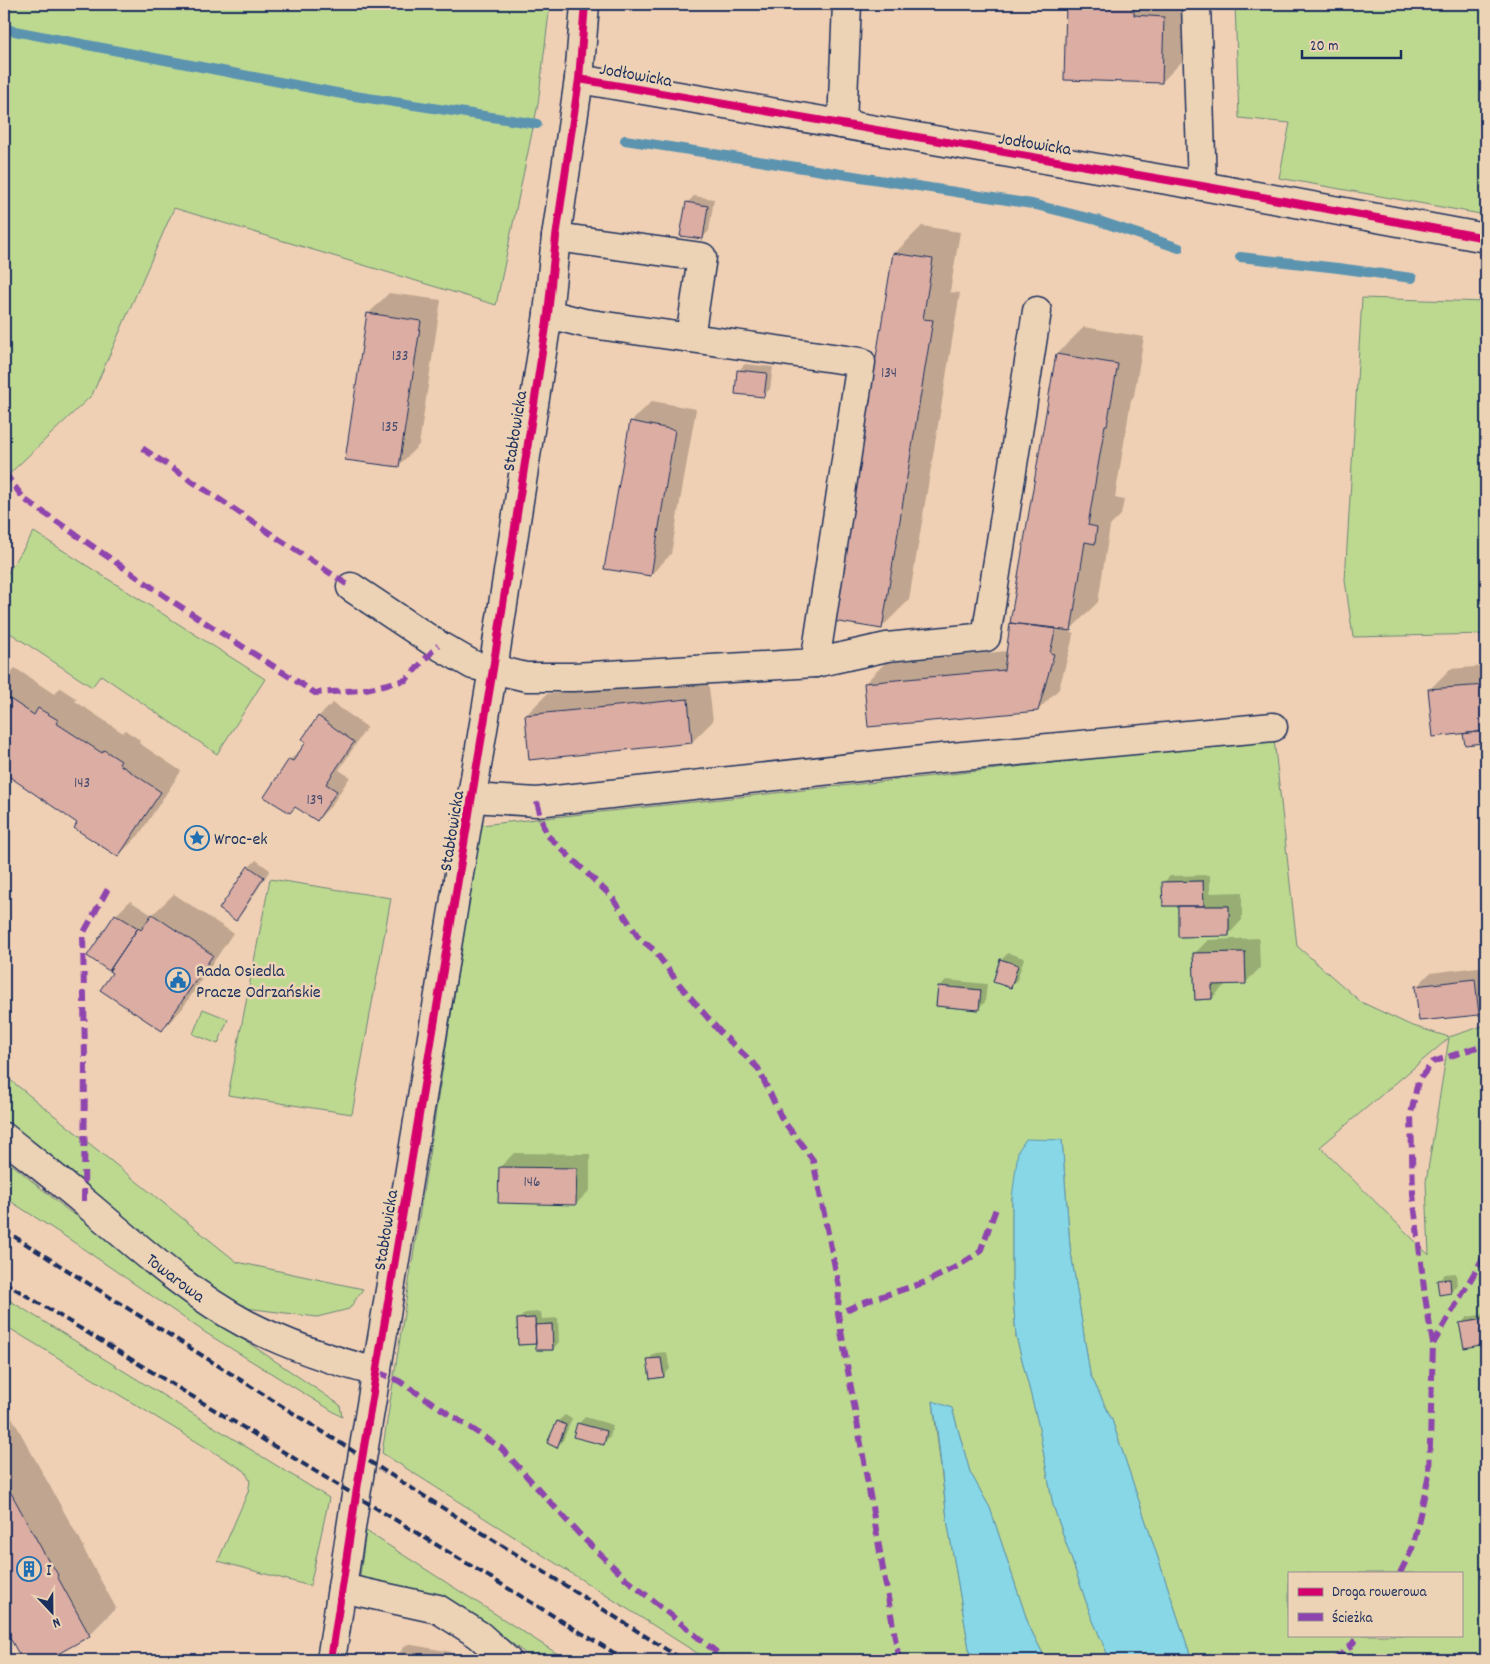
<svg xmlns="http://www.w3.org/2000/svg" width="1490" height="1664" font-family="Dekko,sans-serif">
<rect width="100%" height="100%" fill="#f0d0b4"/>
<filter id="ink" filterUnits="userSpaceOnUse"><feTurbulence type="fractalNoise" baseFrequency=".02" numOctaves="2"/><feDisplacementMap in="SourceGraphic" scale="10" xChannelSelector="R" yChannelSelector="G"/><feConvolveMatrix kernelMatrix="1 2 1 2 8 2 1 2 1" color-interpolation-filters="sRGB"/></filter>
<g filter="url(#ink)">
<!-- green -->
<path fill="#bdd990" stroke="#6c8477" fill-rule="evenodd" d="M 4,4 L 550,4 L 538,104 L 496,305 L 174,208 L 92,395 L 4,479 Z
M 1235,4 L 1486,4 L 1486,215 L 1279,178 L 1290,123 L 1239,118 Z
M 1362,298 L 1486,302 L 1486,634 L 1353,637 L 1345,580 Z
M 34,532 L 265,679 L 217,754 L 101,675 L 92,687 L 4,629 L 4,579 Z
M 1274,739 L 1297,946 L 1361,1002 L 1410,1025 L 1449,1037 L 1486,1025 L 1486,1660 L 1192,1660 L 1112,1420 L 1090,1374 L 1070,1246 L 1062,1140 L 1012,1198 L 1012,1283 L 1016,1336 L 1038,1423 L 1053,1505 L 1091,1616 L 1110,1660 L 1046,1660 L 1029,1626 L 990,1508 L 970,1472 L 952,1408 L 933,1402 L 947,1519 L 971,1660 L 708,1660 L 382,1453 L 481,825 ZM 1203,881 L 1204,906 L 1229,906 L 1229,935 L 1179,937 L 1178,906 L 1163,906 L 1163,882 ZM 1245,952 L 1246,983 L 1212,985 L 1212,999 L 1195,1000 L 1193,953 ZM 1000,959 L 1018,965 L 1011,988 L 993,981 ZM 938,986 L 981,990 L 978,1010 L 936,1006 ZM 1449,1038 L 1426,1182 L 1429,1255 L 1320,1147 ZM 535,1318 L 535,1325 L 552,1324 L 553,1350 L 537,1350 L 536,1344 L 518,1345 L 517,1319 ZM 661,1358 L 664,1377 L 650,1379 L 648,1359 ZM 557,1421 L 566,1425 L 557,1448 L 547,1443 ZM 607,1431 L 603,1445 L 574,1436 ZM 1289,1573 L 1461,1573 L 1461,1635 L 1289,1635 Z
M 270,879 L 391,898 L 352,1114 L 228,1095 Z
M 203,1009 L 228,1019 L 218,1044 L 193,1034 Z
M 4,1075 L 237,1262 L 363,1289 L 349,1309 L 317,1317 L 246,1308 L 210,1288 L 4,1121 Z
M 4,1158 L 70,1212 L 95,1226 L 225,1327 L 340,1405 L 342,1417 L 206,1333 L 72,1241 L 4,1197 Z
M 4,1297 L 329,1498 L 310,1586 L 218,1561 L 248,1492 L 250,1481 L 245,1471 L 4,1325 Z
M 366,1531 L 567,1660 L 534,1660 L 477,1617 L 359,1583 Z"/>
<!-- water -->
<path fill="#88d7e6" stroke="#5c94b0" d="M 1026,1139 L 1062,1140 L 1070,1246 L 1090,1374 L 1112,1420 L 1192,1660 L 1110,1660 L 1091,1616 L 1053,1505 L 1038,1423 L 1016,1336 L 1012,1283 L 1012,1198 L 1018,1151 Z
M 933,1401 L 952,1408 L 970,1472 L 990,1508 L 1029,1626 L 1046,1660 L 971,1660 L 947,1519 L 937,1429 Z"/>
<!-- shadow -->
<path fill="#0003" d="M 1067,4 L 1202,4 L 1200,43 L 1162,82 L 1065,79 Z
M 694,196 L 714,199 L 709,231 L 702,238 L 687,203 Z
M 922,226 L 960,232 L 950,292 L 960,293 L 909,600 L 882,627 L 894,254 Z
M 389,293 L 441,300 L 419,445 L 398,466 L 368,314 Z
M 1084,327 L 1144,337 L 1134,396 L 1131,400 L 1115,498 L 1124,500 L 1121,515 L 1110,526 L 1098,602 L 1070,630 L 1070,632 L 1074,633 L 1059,689 L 1038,710 L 865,683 L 886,662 L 1008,651 L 1057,354 Z
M 745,364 L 773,367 L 770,389 L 763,396 L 739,370 Z
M 652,401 L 696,409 L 671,554 L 651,575 L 631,422 Z
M 1486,666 L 1486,738 L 1483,741 L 1466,743 L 1464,732 L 1429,690 L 1450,669 Z
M 15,668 L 54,694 L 60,688 L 77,699 L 75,701 L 123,733 L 125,730 L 140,740 L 139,743 L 181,771 L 139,835 L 118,856 L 78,822 L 4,771 L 4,679 Z
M 708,679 L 713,721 L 692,742 L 526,715 L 547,694 Z
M 333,703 L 367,727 L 339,770 L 350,777 L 331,806 L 317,820 L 290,760 L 308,742 L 304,739 L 319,716 Z
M 256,860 L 270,870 L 243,912 L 236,919 L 249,867 Z
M 1210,875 L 1210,893 L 1242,892 L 1242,920 L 1229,934 L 1164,882 L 1170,876 Z
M 174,894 L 233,933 L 182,1009 L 162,1030 L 114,973 L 89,956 L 116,915 L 130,901 L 152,915 Z
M 1259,938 L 1260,968 L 1246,982 L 1226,984 L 1212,998 L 1194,954 L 1208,940 Z
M 1008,953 L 1024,958 L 1017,980 L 1011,986 L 1001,960 Z
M 1486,966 L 1486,1006 L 1478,1014 L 1416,987 L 1430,973 Z
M 946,980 L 987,984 L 985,1002 L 978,1009 L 939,987 Z
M 514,1153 L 590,1154 L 590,1190 L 576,1204 L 500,1167 Z
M 1456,1273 L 1457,1286 L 1451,1292 L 1439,1281 L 1445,1274 Z
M 541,1312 L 542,1319 L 558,1318 L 559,1342 L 553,1349 L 518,1320 L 525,1313 Z
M 1486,1314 L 1486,1343 L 1465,1347 L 1461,1324 L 1467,1317 Z
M 667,1352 L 670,1369 L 663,1376 L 649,1359 L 655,1353 Z
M 4,1403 L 78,1537 L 79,1537 L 84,1547 L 83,1548 L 116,1608 L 89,1635 L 44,1660 L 24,1660 L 4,1624 Z
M 565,1415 L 572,1419 L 563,1440 L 557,1447 L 548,1442 L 558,1421 Z
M 585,1417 L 613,1425 L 610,1437 L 603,1444 L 578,1424 Z
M 407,1644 L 451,1652 L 449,1660 L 393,1660 Z"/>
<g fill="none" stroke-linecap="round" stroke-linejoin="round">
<!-- stream -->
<path stroke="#5c94b0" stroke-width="10" d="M 4,29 L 342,94 L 537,124
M 625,140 L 1032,204 L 1096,220 L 1179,248
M 1240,257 L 1338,268 L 1412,278"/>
</g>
<!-- building -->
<path fill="#dbada3" stroke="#1b2f5e" d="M 1066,4 L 1134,4 L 1134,15 L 1164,17 L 1162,83 L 1064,80 Z
M 686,202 L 708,206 L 703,239 L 680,236 Z
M 893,253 L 933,259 L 923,319 L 933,320 L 882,629 L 833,621 Z
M 367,313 L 421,321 L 399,467 L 345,460 Z
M 1056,354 L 1118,364 L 1107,425 L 1105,425 L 1088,525 L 1097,527 L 1095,544 L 1085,542 L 1071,631 L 1010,623 Z
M 737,370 L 767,373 L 764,397 L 735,394 Z
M 630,421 L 675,430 L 651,576 L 604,569 Z
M 1010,623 L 1056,628 L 1050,653 L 1054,654 L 1038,711 L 868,727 L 864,683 L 1004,670 Z
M 1486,685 L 1486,731 L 1433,737 L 1428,689 Z
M 4,695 L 34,715 L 38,708 L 58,720 L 56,723 L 102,753 L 104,750 L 121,761 L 119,764 L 161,792 L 118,857 L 74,828 L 77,823 L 4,773 Z
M 688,699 L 692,743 L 529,760 L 525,715 Z
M 318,716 L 354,742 L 326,784 L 337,791 L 317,821 L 295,807 L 290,813 L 264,797 L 289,759 L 293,761 L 306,742 L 302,739 Z
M 1482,731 L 1483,743 L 1465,745 L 1463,734 Z
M 248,866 L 264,877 L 236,921 L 219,909 Z
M 1203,881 L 1204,906 L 1163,906 L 1162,882 Z
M 1178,906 L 1229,906 L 1229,936 L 1178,937 Z
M 115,914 L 138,928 L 109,971 L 87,956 Z
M 152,914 L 213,955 L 162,1031 L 100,990 L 112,973 L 109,971 L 138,928 L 141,930 Z
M 1245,952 L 1246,984 L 1212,985 L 1212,999 L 1195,1000 L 1193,953 Z
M 1000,959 L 1018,965 L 1011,988 L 993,982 Z
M 1475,979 L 1479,1015 L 1419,1021 L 1415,986 Z
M 938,986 L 981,990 L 979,1010 L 936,1006 Z
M 499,1167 L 577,1168 L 576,1205 L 498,1203 Z
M 1450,1279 L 1451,1293 L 1439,1295 L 1437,1280 Z
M 535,1318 L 536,1344 L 518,1345 L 517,1319 Z
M 1485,1319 L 1486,1344 L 1464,1348 L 1459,1323 Z
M 552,1324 L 553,1350 L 536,1350 L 535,1325 Z
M 661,1358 L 664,1377 L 650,1379 L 647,1359 Z
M 557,1421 L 566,1425 L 557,1448 L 547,1443 Z
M 577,1423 L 607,1431 L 604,1445 L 573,1437 Z
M 4,1480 L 50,1564 L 51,1563 L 58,1575 L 57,1576 L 90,1636 L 47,1660 L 22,1660 L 4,1627 Z"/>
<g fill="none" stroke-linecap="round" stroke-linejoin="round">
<defs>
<g id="minor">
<path d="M 1196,4 L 1202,186"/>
<path d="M 579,79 L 1202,186 L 1486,238"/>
<path d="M 842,124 L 847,4"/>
<path d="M 556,237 L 702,257 L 690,338"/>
<path d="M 351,587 L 438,645 L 473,665 L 493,669 L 526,677 L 574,677 L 815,663 L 861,362 L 584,323 L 548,314"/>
<path d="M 815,663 L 887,647 L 986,637 L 1037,311"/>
<path d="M 472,798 L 537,802 L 942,758 L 1273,727"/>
<path id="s1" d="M 4,1137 C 30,1158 57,1179 83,1201 C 135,1244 186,1292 246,1324 C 289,1346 330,1360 377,1372"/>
<path d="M 342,1588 L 438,1609 L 479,1635 L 507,1660"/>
<path d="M 331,1660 L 356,1495 L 493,669 L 548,314 L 556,237 L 579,79 L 585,4"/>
</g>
</defs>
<!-- minor casing -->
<use href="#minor" stroke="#1b2f5e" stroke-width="31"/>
<!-- minor -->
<use href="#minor" stroke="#edd3b5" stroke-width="28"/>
<!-- rail -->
<path stroke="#1b2f5e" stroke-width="4" stroke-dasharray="8 4" stroke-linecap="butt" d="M 4,1230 L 683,1660
M 4,1282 L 626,1660"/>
<!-- quiet -->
<path stroke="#8e44ad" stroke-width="6" stroke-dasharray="12 6" stroke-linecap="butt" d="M 142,448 L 351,587
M 4,472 L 24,499 L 175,603 L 315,693 L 361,690 L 406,680 L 438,645
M 537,802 L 546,834 L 613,898 L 639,938 L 654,950 L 679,984 L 720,1032 L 758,1068 L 782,1119 L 813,1160 L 839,1287 L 838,1314
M 84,1201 L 85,1060 L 83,934 L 110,885
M 1433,1344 L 1425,1297 L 1413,1194 L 1411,1114 L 1418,1081 L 1433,1062 L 1486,1044
M 377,1372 L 399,1381 L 501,1448 L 581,1536 L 625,1578 L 726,1660
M 1400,1573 L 1412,1549 L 1429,1475 L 1433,1344 L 1486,1253
M 899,1660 L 838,1314 L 861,1303 L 926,1282 L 958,1266 L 980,1252 L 997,1206
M 1334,1660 L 1349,1648 L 1359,1635"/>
<defs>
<path id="cycleway" d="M 579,79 L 1202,186 L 1486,238
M 331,1660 L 356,1495 L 493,669 L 548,314 L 556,237 L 579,79 L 585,4"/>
</defs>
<!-- cycleway casing -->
<use href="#cycleway" stroke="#edd3b5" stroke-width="11"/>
<!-- cycleway -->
<use href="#cycleway" stroke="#d6006c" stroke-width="8"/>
</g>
</g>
<!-- icons -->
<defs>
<symbol id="sight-ring" viewBox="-11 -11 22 22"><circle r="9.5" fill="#edd3b5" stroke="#1f6fb2" stroke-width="1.5"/><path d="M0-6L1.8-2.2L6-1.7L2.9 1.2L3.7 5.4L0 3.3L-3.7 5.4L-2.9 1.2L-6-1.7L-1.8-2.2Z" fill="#1f6fb2"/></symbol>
<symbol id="civic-ring" viewBox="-11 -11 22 22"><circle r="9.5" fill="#edd3b5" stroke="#1f6fb2" stroke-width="1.5"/><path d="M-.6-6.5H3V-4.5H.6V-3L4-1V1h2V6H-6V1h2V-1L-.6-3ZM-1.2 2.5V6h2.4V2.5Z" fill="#1f6fb2"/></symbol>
<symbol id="building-ring" viewBox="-11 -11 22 22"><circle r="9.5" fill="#edd3b5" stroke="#1f6fb2" stroke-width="1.5"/><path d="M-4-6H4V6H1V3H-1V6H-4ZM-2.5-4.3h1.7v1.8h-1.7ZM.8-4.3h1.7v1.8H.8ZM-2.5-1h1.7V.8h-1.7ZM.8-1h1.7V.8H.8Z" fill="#1f6fb2"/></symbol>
</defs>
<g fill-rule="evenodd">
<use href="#sight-ring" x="183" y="824" width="28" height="28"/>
<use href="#civic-ring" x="164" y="966" width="28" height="28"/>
<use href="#building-ring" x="15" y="1555" width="28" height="28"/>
</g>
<g text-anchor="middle" stroke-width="5" stroke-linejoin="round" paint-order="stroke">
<!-- number labels -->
<g font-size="15" fill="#4b4e6f">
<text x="400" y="360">133</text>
<text x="889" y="377">134</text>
<text x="390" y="431">135</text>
<text x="82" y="787">143</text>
<text x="315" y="804">139</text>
<text x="532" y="1186">146</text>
</g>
<!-- street labels -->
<g font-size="18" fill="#1b2f5e" stroke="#edd3b5">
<text transform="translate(636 74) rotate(10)" y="6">Jodłowicka</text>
<text transform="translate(1035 143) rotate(9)" y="6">Jodłowicka</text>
<text transform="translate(514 431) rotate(-81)" y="6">Stabłowicka</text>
<text transform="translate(451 831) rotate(-81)" y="6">Stabłowicka</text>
<text transform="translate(385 1230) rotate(-81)" y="6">Stabłowicka</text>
<text dy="6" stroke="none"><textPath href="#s1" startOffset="222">Towarowa</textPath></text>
</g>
<!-- poi labels -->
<g font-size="18" fill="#1b2f5e" stroke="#edd3b5" text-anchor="start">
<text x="214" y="844">Wroc-ek</text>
<text x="196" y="976">Rada Osiedla<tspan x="196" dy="21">Pracze Odrzańskie</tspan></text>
<text x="46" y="1575">I</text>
</g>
</g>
<!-- margin -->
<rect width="1490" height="1664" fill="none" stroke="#edd3b5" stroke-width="20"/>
<rect x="10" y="10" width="1470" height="1644" fill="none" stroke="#1b2f5e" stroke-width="2" filter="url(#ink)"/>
<!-- legend -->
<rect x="1288" y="1572" width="175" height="65" fill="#edd3b5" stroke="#999192"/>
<rect x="1298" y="1588" width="25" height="8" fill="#d6006c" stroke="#999192"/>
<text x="1332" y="1596" font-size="15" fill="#1b2f5e">Droga rowerowa</text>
<rect x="1298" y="1613" width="25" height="8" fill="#8e44ad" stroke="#999192"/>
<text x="1332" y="1622" font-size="15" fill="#1b2f5e">Ścieżka</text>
<!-- north arrow -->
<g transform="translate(52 1612) rotate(158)" stroke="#edd3b5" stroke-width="4" paint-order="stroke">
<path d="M0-4L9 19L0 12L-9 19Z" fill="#1b2f5e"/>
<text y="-8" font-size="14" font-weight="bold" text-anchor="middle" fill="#1b2f5e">N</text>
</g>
<!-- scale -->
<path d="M1302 50v8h99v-8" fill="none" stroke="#1b2f5e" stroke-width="2.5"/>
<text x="1310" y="50" font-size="15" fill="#1b2f5e" stroke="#edd3b5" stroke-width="4" paint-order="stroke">20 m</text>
</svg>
